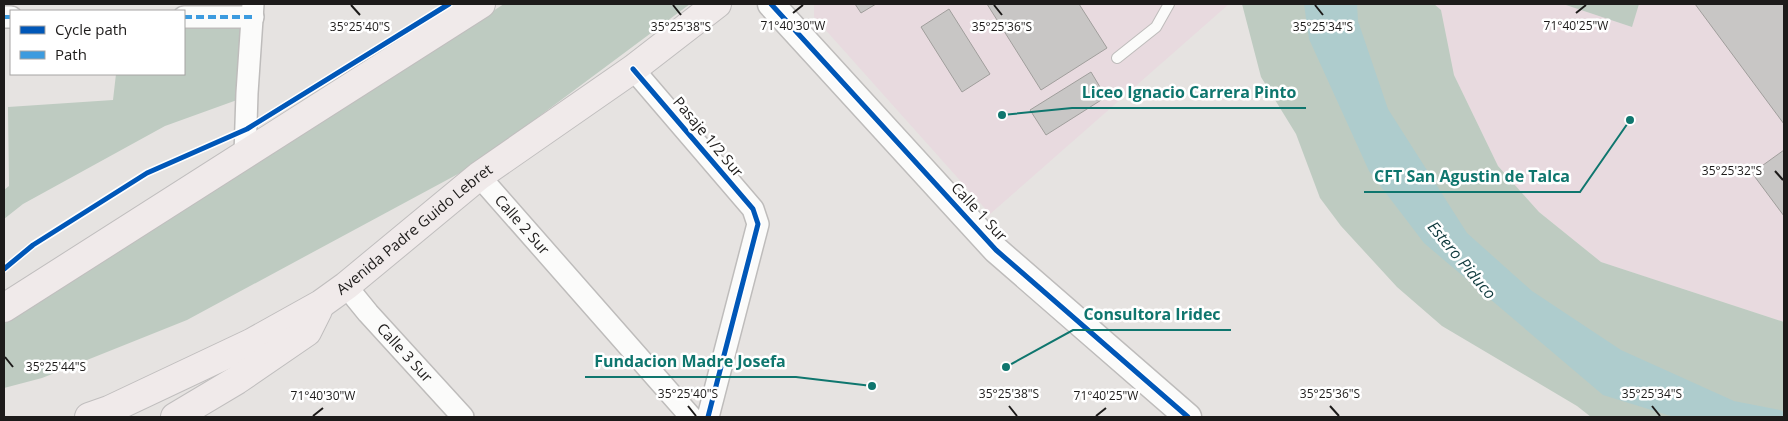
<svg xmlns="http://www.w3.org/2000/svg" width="1788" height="421" font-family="'Open Sans',sans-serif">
<rect width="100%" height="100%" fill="#e6e3e1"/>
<!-- education -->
<path fill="#e8dadf" d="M 814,4 L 1229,4 L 990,214 L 814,17 Z
M 1434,4 L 1784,4 L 1784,322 L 1601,262 L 1539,212 L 1498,166 L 1454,75 L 1441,11 Z"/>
<!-- green -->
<path fill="#becbc1" d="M 504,4 L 690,4 L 471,167 L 187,320 L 42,378 L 4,388 L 4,324 L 262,157 Z
M 1242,4 L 1434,4 L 1441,10 L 1454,75 L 1498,166 L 1539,212 L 1601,262 L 1784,322 L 1784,417 L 1591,417 L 1577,406 L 1442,326 L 1397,287 L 1341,226 L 1320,198 L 1296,134 L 1261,77 Z
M 1563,4 L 1639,4 L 1632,27 Z
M 184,24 L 241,24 L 237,100 L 165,126 L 23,204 L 4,219 L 4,190 L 9,186 L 8,107 L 113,100 L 116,74 L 184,74 Z"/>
<!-- water -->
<path fill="#aecccd" d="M 1304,4 L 1357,4 L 1358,21 L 1388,109 L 1467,233 L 1532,291 L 1621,350 L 1734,401 L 1780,410 L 1784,412 L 1784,417 L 1674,417 L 1603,395 L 1424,243 L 1369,171 L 1309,39 Z"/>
<!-- building -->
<path fill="#c8c6c5" stroke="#a09e9c" d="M 855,4 L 876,4 L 861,13 Z
M 987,4 L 1079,4 L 1107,48 L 1041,90 Z
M 1695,4 L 1784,4 L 1784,124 Z
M 949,9 L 990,74 L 962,92 L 921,27 Z
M 1091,72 L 1106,97 L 1046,135 L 1030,110 Z
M 1784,150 L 1784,216 L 1752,173 Z"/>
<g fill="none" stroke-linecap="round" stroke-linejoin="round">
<defs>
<path id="service" d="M 1117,58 L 1156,27 L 1169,4"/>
<g id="minor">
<path d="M 4,17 L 11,17"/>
<path d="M 184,17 L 253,17"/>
<path d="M 633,69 L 753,209 L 758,224 L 708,417"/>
<path d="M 245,155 L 247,93 L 253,4"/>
<path id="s1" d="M 479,176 L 691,417"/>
<path id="s2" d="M 346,286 L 368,313 L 463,417"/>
</g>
<path id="tertiary" d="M 771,4 L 996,250 L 1188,417"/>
<g id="primary">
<path d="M 4,308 L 481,4"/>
<path id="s3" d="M 89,417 L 109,410 L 251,343 L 321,304 L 346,286 L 479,176 L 633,69 L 717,4"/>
<path d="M 175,417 L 237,380 L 307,332 L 318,310"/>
</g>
</defs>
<!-- service casing -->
<use href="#service" stroke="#bebcbb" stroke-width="12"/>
<!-- minor casing -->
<use href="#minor" stroke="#bebcbb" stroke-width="24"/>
<!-- tertiary casing -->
<use href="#tertiary" stroke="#bebcbb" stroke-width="29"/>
<!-- primary casing -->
<use href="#primary" stroke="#c0bebe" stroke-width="30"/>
<!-- service -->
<use href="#service" stroke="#fbfbfa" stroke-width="10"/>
<!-- minor -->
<use href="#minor" stroke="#fbfbfa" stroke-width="21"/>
<!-- tertiary -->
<use href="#tertiary" stroke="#fbfbfa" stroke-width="26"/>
<!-- primary -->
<use href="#primary" stroke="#f0eaea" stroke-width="28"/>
<!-- quiet -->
<path stroke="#3c9bdf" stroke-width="4" stroke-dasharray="8 4" stroke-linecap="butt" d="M 4,17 L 11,17
M 184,17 L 253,17"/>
<defs>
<path id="cycleway" d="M 771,4 L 996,250 L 1188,417
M 633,69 L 753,209 L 758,224 L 708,417
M 4,269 L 33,245 L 147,173 L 247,129 L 449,4"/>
</defs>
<!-- cycleway casing -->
<use href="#cycleway" stroke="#fff" stroke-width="8"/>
<!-- cycleway -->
<use href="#cycleway" stroke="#0057b8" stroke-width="5"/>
</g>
<!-- ticks -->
<path fill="none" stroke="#1d1b1a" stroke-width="2" d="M 351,5 L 360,15M 673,5 L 681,15M 994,5 L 1002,15M 1315,5 L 1323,15M 793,13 L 803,5M 1576,13 L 1586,5M 1775,171 L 1783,180M 5,357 L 13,367M 688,406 L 696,416M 1009,406 L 1017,416M 1330,406 L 1339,416M 1652,406 L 1660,416M 313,416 L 323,408M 1096,416 L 1106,408"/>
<g text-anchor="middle" stroke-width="5" stroke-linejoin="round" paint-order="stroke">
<!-- street labels -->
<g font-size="15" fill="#1d1b1a" stroke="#fff">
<text transform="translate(708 137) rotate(50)" y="5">Pasaje 1/2 Sur</text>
<text transform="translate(979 212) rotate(47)" y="5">Calle 1 Sur</text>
<text dy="5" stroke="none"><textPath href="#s1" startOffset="65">Calle 2 Sur</textPath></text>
<text dy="5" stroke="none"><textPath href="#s3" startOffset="378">Avenida Padre Guido Lebret</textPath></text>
<text dy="5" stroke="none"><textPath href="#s2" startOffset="89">Calle 3 Sur</textPath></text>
</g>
<!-- water labels -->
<g font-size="16" font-style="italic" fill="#103a3d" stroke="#fff">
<text transform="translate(1462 260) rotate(50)" y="6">Estero Piduco</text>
</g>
</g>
<g font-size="12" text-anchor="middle" fill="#1d1b1a" stroke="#fff" stroke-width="5" stroke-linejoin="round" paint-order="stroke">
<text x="1576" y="30">71°40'25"W</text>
<text x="793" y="30">71°40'30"W</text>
<text x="1323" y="31">35°25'34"S</text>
<text x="360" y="31">35°25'40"S</text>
<text x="681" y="31">35°25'38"S</text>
<text x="1002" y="31">35°25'36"S</text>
<text x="1732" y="175">35°25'32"S</text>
<text x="56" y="371">35°25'44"S</text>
<text x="688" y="398">35°25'40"S</text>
<text x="1009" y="398">35°25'38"S</text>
<text x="1330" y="398">35°25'36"S</text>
<text x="1652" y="398">35°25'34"S</text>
<text x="323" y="400">71°40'30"W</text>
<text x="1106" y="400">71°40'25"W</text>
</g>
<!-- callouts -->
<path fill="none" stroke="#0f766e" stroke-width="2" d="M1002 115L1072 108H1306M1630 120L1580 192H1364M1006 367L1073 330H1231M872 386L796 377H585"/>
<g fill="#0f766e" stroke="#fff" stroke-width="2">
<circle cx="1002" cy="115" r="5"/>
<circle cx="1630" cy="120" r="5"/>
<circle cx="1006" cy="367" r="5"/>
<circle cx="872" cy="386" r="5"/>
</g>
<g font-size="16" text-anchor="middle" font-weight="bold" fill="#0f766e" stroke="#fff" stroke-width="5" stroke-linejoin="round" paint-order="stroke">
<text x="1189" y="98">Liceo Ignacio Carrera Pinto</text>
<text x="1472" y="182">CFT San Agustin de Talca</text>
<text x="1152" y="320">Consultora Iridec</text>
<text x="690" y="367">Fundacion Madre Josefa</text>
</g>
<!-- border -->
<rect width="1788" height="421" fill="none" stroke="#1d1b1a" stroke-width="10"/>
<!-- legend -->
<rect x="10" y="10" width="175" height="65" fill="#ffffff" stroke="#a5a4a3"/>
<rect x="20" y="26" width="25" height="8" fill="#0057b8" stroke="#a5a4a3"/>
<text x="55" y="35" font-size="15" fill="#1d1b1a">Cycle path</text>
<rect x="20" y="51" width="25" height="8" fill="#3c9bdf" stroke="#a5a4a3"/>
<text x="55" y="60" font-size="15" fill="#1d1b1a">Path</text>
</svg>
